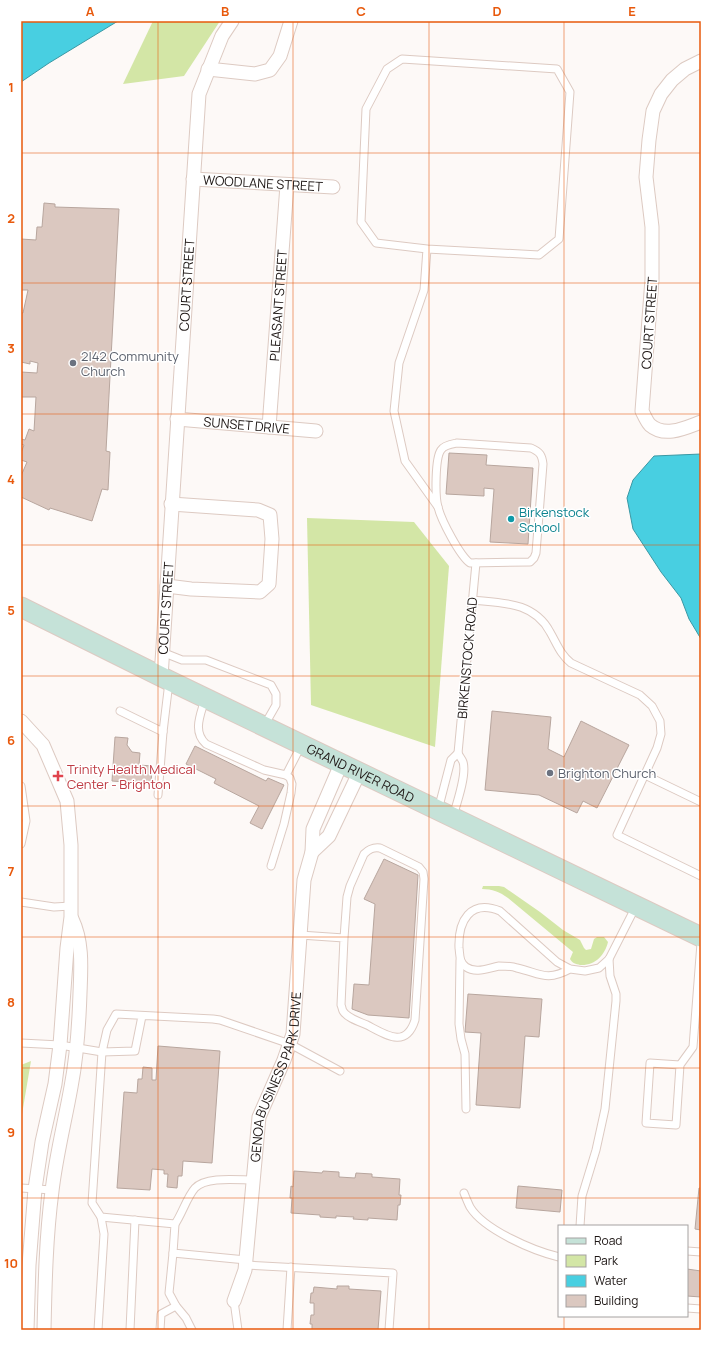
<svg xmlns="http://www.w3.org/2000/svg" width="722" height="1351" font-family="Manrope,sans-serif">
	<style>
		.green { fill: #d3e6a6 }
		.water { fill: #48cfe1; stroke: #3b98a4 }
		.building { fill: #dbc8c0; stroke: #b8a69e }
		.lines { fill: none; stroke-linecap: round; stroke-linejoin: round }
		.service-casing { stroke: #ddcac2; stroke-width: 9 }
		.minor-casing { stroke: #ddcac2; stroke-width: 15 }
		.secondary-casing { stroke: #ddcac2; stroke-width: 21 }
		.service { stroke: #fff; stroke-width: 7 }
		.minor { stroke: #fff; stroke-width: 13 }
		.secondary { stroke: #c5e2d8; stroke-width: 19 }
		.grid { fill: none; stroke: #e8590c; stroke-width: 1; stroke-opacity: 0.55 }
		.worship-dot { fill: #6b7280; stroke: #fff; stroke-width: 1.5 }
		.culture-dot { fill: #0f9aa8; stroke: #fff; stroke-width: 1.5 }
		.health-dot { fill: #e0444e; stroke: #fff; stroke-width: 1.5 }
		.labels { text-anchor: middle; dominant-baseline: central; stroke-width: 3; stroke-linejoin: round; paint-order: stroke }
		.street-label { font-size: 13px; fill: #1d1614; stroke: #fff }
		.worship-label { font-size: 13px; fill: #5b616d; stroke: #fff; text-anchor: start }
		.culture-label { font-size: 13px; fill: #0d838f; stroke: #fff; text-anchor: start }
		.health-label { font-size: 13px; fill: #be3a42; stroke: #fff; text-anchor: start }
		.neatline { fill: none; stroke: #e8590c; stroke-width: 1.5 }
		.grid-label { font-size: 13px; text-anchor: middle; font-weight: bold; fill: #e8590c }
	</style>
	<rect width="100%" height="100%" fill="#fdf9f7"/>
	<g class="green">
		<polygon points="153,21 220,21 184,76 123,84"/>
		<polygon points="307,518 414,522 449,566 435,747 311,705"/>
		<path d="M483,886H499L504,887L540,912L563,930L580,940L584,948L586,950L591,949L594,939L597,937H604L608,942C605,955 595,966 580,965C576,964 572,963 570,959L573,952L508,898C500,892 492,889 482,889Z"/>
		<polygon points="31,1061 21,1120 21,1065"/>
	</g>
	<g class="water">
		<polygon points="21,21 118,21 49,63 21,82"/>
		<polygon points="701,454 701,639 689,619 681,598 661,572 633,529 627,498 633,480 654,456"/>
	</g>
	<g class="building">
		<polygon points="44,203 55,204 55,207 119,209 106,451 110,452 108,490 102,489 92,521 50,508 49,510 21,497 21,476 27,462 21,460 21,453 24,445 21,444 21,439 25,440 29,429 34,431 36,397 21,397 21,372 37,373 38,363 30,361 30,364 21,362 21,313 23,313 28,290 21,290 21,239 36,240 37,227 42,227"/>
		<polygon points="449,453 487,455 486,465 533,468 528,544 490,542 494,489 484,488 484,496 446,494"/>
		<polygon points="492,711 551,717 548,749 564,757 581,721 629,745 597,808 583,801 577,813 539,795 485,790"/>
		<polygon points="115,737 128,738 127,745 132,752 140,753 139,765 152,766 151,784 112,781"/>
		<polygon points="195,746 266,781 268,778 284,785 262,829 250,823 259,806 214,783 216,779 186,764"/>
		<polygon points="384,859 418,875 409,1018 368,1015 352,1009 354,984 369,985 375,904 364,899"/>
		<polygon points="468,994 542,999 539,1037 525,1036 520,1108 476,1105 481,1033 465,1032"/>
		<polygon points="158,1046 220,1051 212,1163 183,1161 182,1176 178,1176 177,1188 167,1187 168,1174 164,1174 164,1170 152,1169 150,1190 117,1188 124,1092 137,1093 138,1079 142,1079 143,1067 152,1068 152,1080 156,1080"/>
		<polygon points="294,1171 322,1173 323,1171 339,1172 339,1177 355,1178 356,1173 372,1174 372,1177 400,1179 399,1195 401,1195 400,1205 398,1205 397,1220 368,1218 368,1220 353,1219 354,1217 336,1216 336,1218 320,1217 320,1215 291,1213 292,1198 290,1198 291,1186 293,1187"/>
		<polygon points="518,1186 562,1190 560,1212 516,1208"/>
		<polygon points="699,1188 701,1188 701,1230 695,1229"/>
		<polygon points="687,1269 701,1271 701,1297 687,1296"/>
		<polygon points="337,1286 349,1286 349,1289 381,1291 378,1330 312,1330 312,1324 310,1324 311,1315 314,1315 314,1303 310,1303 311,1293 313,1293 314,1287 337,1289"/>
	</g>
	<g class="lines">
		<defs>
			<g id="service">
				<polyline points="427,249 376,243 361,222 366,109 387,69 402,59 557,69 570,92 559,239 539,255 427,249 424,290 399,363 394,411 405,461 438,507"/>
				<path d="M457,443L531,448C540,452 542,455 543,464L536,553L534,558L530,562L470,563C460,556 441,520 438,507C435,497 435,458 441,450C444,445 452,444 457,443Z"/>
				<path d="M473,600C503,603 534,602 550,632C557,644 560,654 571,663L640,695L652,706L660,721L661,734L657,748L617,835L701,876"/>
				<polyline points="162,652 182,660 206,660 271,685 276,694 276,705 264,726"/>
				<path d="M205,699C201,714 192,731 206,744L264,770L286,775L301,746"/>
				<polyline points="120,711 163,732"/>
				<polyline points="645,775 701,802"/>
				<polyline points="21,786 26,821 21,844"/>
				<polyline points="158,795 163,732 169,682"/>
				<polyline points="438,810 451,760 458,753"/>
				<path d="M453,816C457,803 467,774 463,762C462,759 459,756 458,753L476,563"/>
				<polyline points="271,866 284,824 291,793 292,784 290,778 286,775"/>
				<polyline points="21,902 54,907 71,906"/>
				<path d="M300,935L344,938L341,1005C342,1007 342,1009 343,1011C347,1018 360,1022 367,1025C386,1035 406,1049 415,1020L424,879L423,872L419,867L380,848C373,847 369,849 364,854L350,886L347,897L344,938"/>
				<polyline points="460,960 459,1024 461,1039 465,1054 466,1109"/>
				<path d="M570,969C546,982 540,973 517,968C512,966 504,966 499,966C488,968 476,974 466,967C459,962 460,955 459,948C458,921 470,899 500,911L557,962L570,969L585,971L599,968L609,959L636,906"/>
				<polyline points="142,1016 135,1051 102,1052 107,1030 116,1014 213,1019 220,1020 290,1044 340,1071"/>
				<polyline points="21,1043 60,1045 102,1052 92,1203 101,1217 175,1224 173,1253 246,1260"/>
				<polyline points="680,1065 650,1063 646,1123 676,1125 680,1065 693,1047 701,943"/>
				<polyline points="21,1188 52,1190"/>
				<path d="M464,1193C466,1198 468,1203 470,1207C484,1230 534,1251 559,1257"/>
				<path d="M175,1224C182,1214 187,1197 195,1188C206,1176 238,1180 253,1180"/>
				<polyline points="580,1226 582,1196 596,1150 605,1109 616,1001 616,994 610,976 609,959"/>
				<polyline points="687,1251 701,1252"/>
				<polyline points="173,1253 169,1293 176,1306 186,1318 192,1330"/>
				<polyline points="246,1265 393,1273 389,1330"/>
				<polyline points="234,1301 238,1330"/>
				<polyline points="687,1308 701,1309"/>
				<polyline points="98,1330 104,1234 101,1217"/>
				<polyline points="130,1330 135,1220"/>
				<polyline points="160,1330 161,1314 176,1306"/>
				<polyline points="287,1330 291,1267"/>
			</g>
			<g id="minor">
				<path d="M701,61L685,69L672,80L661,94L653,111L649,140L646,177L652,227V279L642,411C644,415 647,422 650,425C665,438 685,428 701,422"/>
				<polyline points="208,69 255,74 270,70 280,56 291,21"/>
				<path id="s1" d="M193,179L333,187"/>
				<path id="s2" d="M177,419L316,431"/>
				<path id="s3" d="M269,427L287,185"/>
				<polyline points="167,586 191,589 260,592 269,584 272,539 270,515 258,510 171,504"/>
				<path id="s4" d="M161,677L199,94L222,36L232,21"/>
				<polyline points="21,721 43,745 67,801 71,845 71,917 67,948 60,1045 55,1084 42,1142 35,1189 29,1265 27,1330"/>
				<polyline points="312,852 329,836 359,773"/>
				<path id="s5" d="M234,1301L245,1270L259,1117L284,1060L293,1034L304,880L312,852L313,829L341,764"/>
				<path d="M44,1330C45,1283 46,1237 52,1191C56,1156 65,1121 71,1087C77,1056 79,1024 80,993C81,968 83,942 72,919"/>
			</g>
			<g id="secondary">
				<path id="s6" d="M21,607L170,681L701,937"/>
			</g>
		</defs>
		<use href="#service" class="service-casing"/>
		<use href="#minor" class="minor-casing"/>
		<use href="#secondary" class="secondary-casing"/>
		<use href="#service" class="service"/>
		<use href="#minor" class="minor"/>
		<use href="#secondary" class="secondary"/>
	</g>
	<path class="grid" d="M158,21V1330M293,21V1330M429,21V1330M564,21V1226M21,153H701M21,283H701M21,414H701M21,545H701M21,676H701M21,806H701M21,937H701M21,1068H701M21,1198H701M564,1316V1330"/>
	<g class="worship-dot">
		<circle cx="73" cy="363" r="4"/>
		<circle cx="550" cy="773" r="4"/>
	</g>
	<circle class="culture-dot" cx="511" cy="519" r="4"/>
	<path class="health-dot" d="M56 770h4v4h4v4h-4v4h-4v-4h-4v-4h4z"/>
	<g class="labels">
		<g class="street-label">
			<text stroke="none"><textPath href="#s1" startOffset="70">WOODLANE STREET</textPath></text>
			<text stroke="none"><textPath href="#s4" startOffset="393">COURT STREET</textPath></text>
			<text stroke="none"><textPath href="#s3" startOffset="122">PLEASANT STREET</textPath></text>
			<text transform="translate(649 323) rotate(-86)">COURT STREET</text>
			<text stroke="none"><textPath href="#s2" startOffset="70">SUNSET DRIVE</textPath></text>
			<text stroke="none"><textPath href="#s4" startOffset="69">COURT STREET</textPath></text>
			<text transform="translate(467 658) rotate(-85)">BIRKENSTOCK ROAD</text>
			<text stroke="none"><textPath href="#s6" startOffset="378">GRAND RIVER ROAD</textPath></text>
			<text stroke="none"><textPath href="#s5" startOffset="230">GENOA BUSINESS PARK DRIVE</textPath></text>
		</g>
		<g class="worship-label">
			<text x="81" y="356">2|42 Community<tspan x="81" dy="15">Church</tspan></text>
			<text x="558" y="773">Brighton Church</text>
		</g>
		<g class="culture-label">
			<text x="519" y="512">Birkenstock<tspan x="519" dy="15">School</tspan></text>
		</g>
		<g class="health-label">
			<text x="67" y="769">Trinity Health Medical<tspan x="67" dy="15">Center - Brighton</tspan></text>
		</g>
	</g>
	<rect width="722" height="1351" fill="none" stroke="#ffffff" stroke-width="44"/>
	<rect x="558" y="1225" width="130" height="92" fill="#ffffff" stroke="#a5a2a1"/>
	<rect x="566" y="1238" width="20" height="6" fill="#c5e2d8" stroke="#a5a2a1"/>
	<text x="594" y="1245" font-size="12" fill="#1d1614">Road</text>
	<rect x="566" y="1255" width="20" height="12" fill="#d3e6a6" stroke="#a5a2a1"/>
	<text x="594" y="1265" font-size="12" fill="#1d1614">Park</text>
	<rect x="566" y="1275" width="20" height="12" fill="#48cfe1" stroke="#a5a2a1"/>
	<text x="594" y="1285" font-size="12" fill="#1d1614">Water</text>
	<rect x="566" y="1295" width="20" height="12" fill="#dbc8c0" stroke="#a5a2a1"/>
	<text x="594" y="1305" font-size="12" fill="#1d1614">Building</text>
	<rect x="22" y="22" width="678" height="1307" class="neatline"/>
	<g class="grid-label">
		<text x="90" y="16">A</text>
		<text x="225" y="16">B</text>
		<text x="361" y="16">C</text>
		<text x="497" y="16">D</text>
		<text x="632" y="16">E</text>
		<text x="11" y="92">1</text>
		<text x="11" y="223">2</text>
		<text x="11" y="353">3</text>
		<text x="11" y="484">4</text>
		<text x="11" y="615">5</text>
		<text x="11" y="745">6</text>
		<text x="11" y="876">7</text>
		<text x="11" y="1007">8</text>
		<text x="11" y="1137">9</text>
		<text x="11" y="1268">10</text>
	</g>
</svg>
